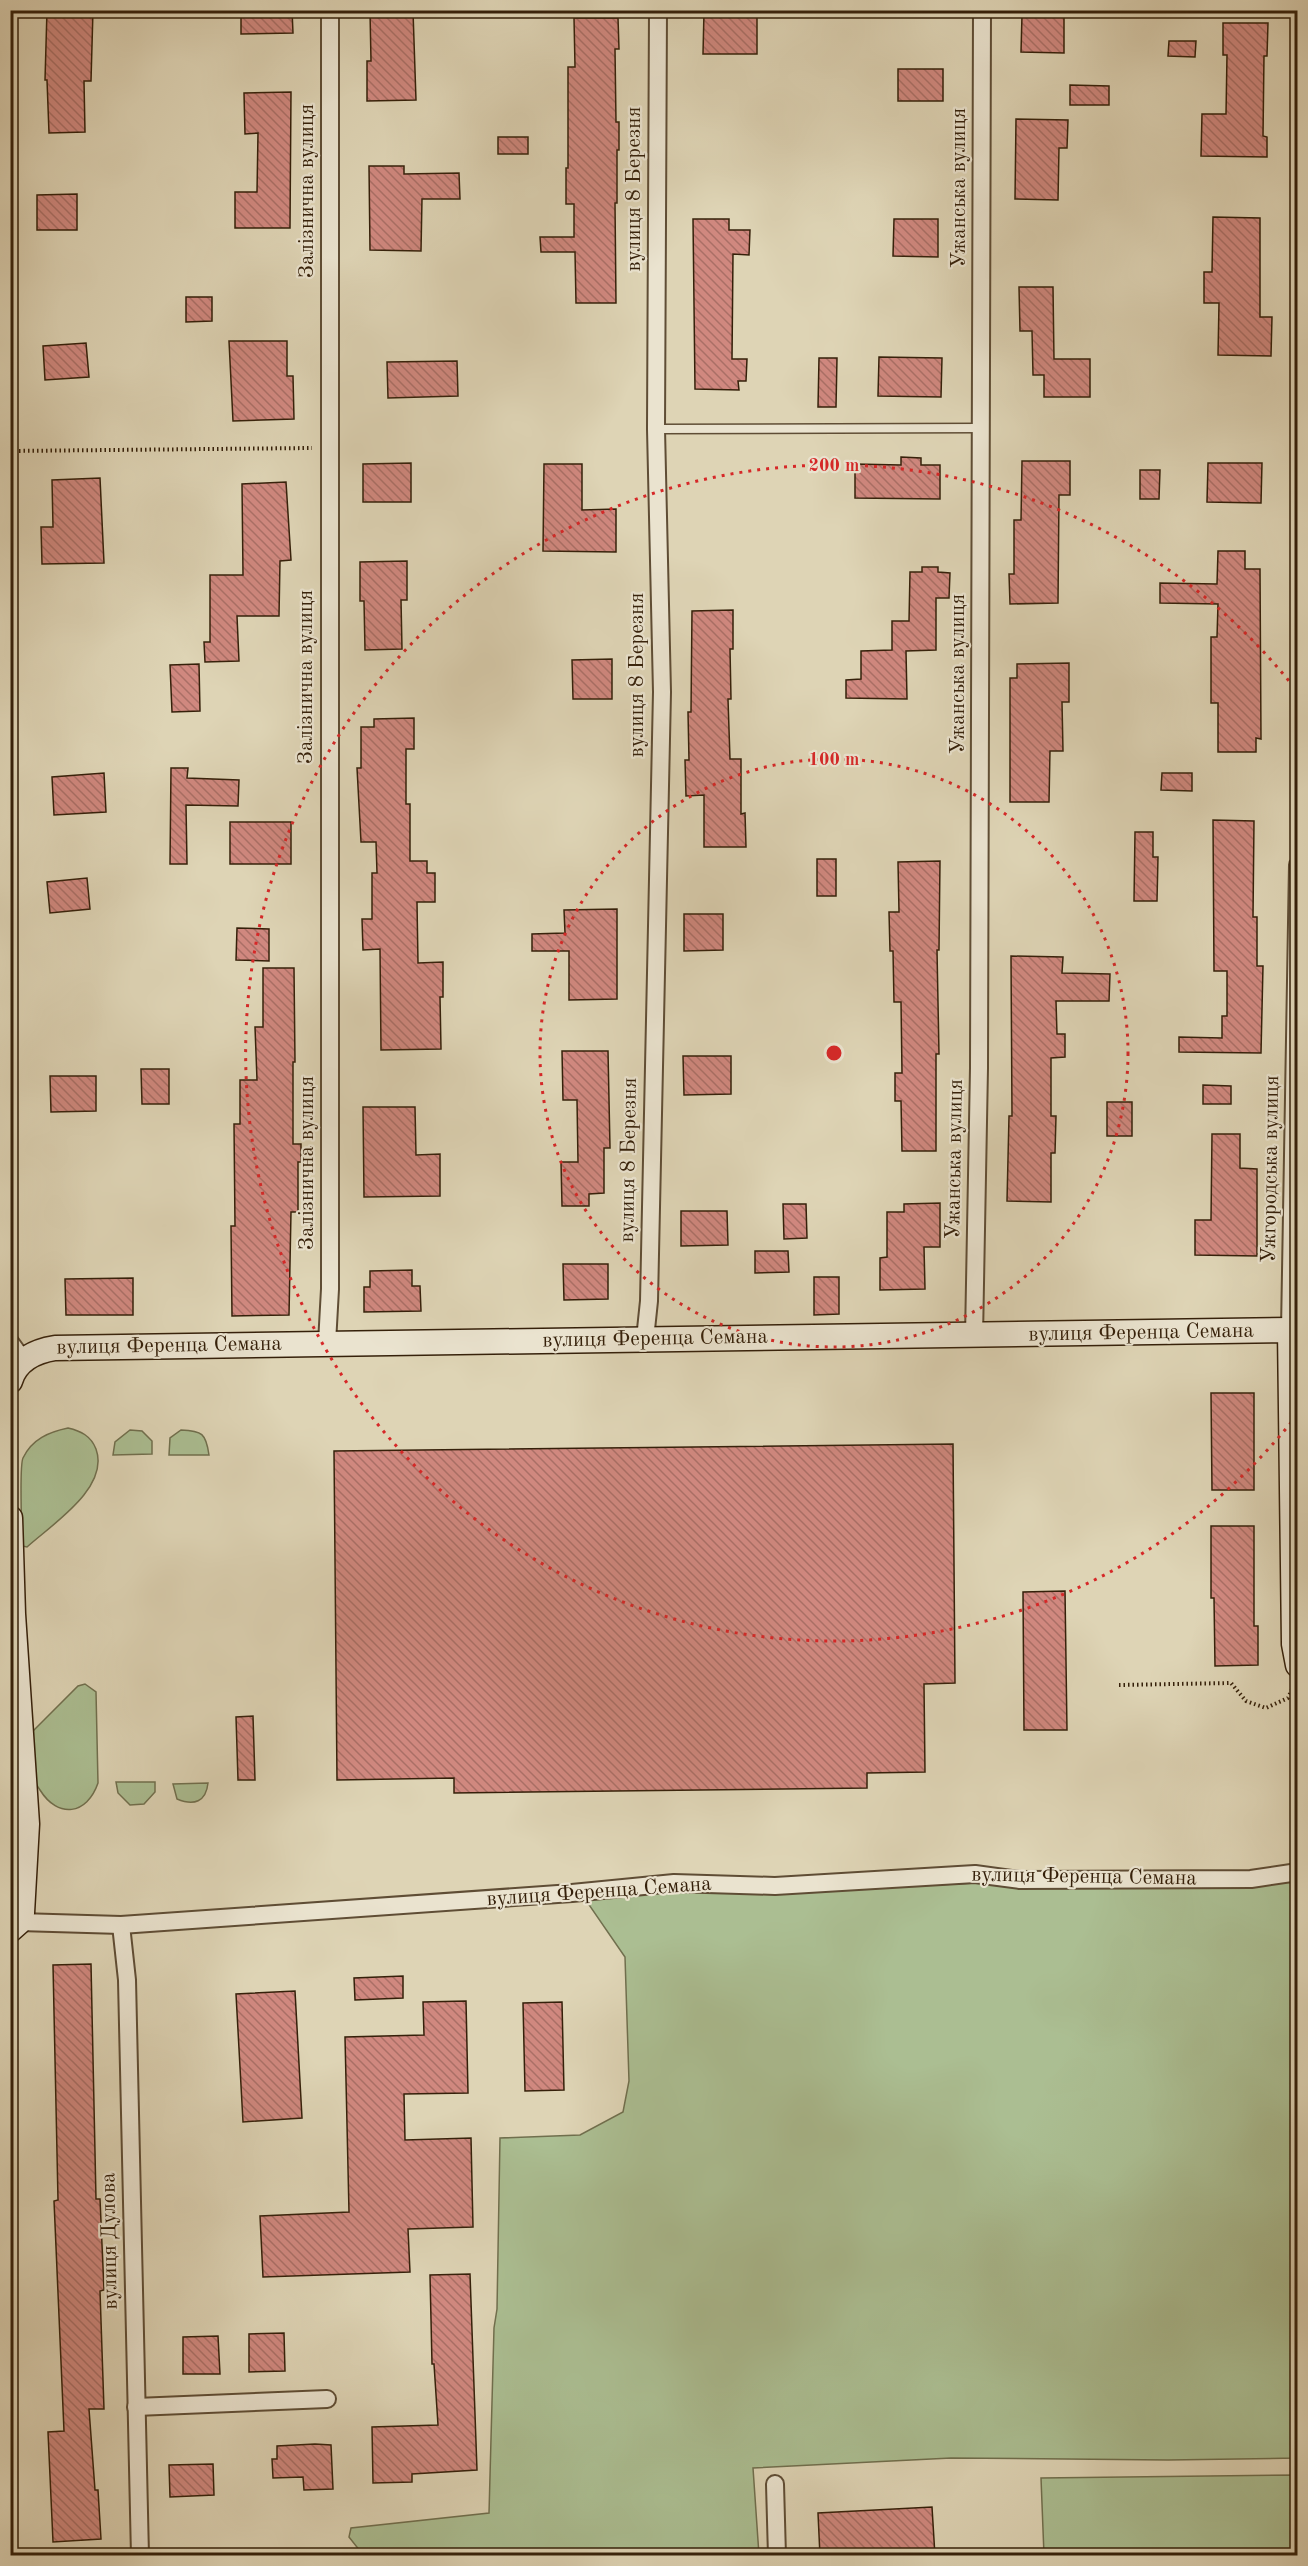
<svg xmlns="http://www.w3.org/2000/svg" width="1308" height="2566" font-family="'Old Standard TT',serif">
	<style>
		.green { fill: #abbe92; stroke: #706f4e; stroke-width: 1.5 }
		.building { fill: url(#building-back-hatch); stroke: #35200a; stroke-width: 1.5 }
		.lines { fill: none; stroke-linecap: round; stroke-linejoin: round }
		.lane-casing { stroke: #5f4d35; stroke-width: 11 }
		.street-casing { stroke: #5f4d35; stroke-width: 20 }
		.secondary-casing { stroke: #35200a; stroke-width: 27 }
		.path { stroke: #35200a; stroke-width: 4; stroke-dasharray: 1.5 3; stroke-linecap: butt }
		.lane { stroke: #eae3cf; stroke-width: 8 }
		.street { stroke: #eae3cf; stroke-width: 16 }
		.secondary { stroke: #eae3cf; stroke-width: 24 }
		.ring { fill: none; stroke: #d62828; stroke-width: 3; stroke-dasharray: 3 6 }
		.labels { text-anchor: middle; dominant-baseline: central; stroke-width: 4.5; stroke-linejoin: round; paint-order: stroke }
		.street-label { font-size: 21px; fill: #35200a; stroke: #eae3cf }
		.centre { fill: #d62828; stroke: #eae3cf; stroke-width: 3 }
		.ring-label { font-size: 18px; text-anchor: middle; font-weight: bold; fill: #d62828; stroke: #eae3cf; stroke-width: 4.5; stroke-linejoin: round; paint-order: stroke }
	</style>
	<defs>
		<pattern id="building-back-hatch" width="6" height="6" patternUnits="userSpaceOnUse" patternTransform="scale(1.5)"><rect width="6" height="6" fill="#d0887f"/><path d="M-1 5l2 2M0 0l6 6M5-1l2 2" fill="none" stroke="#aa6f66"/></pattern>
	</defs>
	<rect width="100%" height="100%" fill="#ded4b5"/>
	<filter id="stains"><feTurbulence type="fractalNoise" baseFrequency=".00333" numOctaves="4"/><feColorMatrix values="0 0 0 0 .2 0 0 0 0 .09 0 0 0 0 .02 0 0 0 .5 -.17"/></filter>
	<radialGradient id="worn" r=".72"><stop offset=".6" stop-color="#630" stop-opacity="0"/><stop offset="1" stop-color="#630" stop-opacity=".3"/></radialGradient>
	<g class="green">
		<path d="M68,1428C81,1431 91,1436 96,1449C110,1488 51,1525 27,1547L22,1546C22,1532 19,1466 23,1458C32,1439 49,1432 68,1428Z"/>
		<polygon points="130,1430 142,1431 152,1441 152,1454 113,1455 115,1442"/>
		<path d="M181,1430C202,1431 206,1433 209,1455H169L170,1438Z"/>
		<path d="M85,1684L96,1692L98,1783C87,1815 58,1819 40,1790C37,1785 32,1779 31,1773C29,1760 32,1744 33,1731L78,1686Z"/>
		<polygon points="116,1782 155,1782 155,1792 144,1804 130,1805 118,1793"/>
		<path d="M208,1783C206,1802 194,1806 177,1799L173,1784Z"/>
		<polygon points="1297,1878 1297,2458 1168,2460 951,2458 753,2468 759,2555 364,2556 349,2537 351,2528 489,2513 494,2328 497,2309 500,2138 580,2135 623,2112 629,2081 625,1957 585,1899 676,1891 777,1893 975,1883 1251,1885"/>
		<polygon points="1297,2475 1297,2555 1044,2555 1041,2478"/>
	</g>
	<g class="building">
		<polygon points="47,10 93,10 91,81 84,81 85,132 49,133 47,80 45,80"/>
		<polygon points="241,10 292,10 293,33 241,34"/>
		<polygon points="413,11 416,100 367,101 367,61 371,61 370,12"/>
		<polygon points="704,12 757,13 757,54 703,54"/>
		<polygon points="1022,15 1064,16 1064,53 1021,52"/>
		<polygon points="574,18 618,18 619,49 615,49 616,122 619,122 619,150 617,150 617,203 615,203 616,303 576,303 575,252 541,252 540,237 574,237 574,204 566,204 566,168 568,168 568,67 575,67"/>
		<polygon points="1223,23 1268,23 1267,56 1264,56 1263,136 1267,137 1267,157 1201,156 1202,114 1226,114 1227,55 1223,55"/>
		<polygon points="1169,41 1196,41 1195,57 1168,56"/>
		<rect x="898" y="69" width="45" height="32"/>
		<polygon points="1070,85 1109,86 1109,105 1070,105"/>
		<polygon points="291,92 290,228 235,228 235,192 257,192 258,133 245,134 244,93"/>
		<polygon points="1016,119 1068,120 1067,148 1059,148 1058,200 1015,199"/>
		<rect x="498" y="137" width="30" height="17"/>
		<polygon points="369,166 404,166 404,174 459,173 460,199 422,199 421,251 370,250"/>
		<polygon points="77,194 77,230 37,230 37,195"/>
		<polygon points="1213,217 1260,218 1260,317 1272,317 1271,356 1218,355 1219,303 1204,303 1204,272 1212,272"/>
		<polygon points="693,219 729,219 729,230 750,230 749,255 733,254 732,359 747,359 746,381 738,381 739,390 695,389"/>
		<polygon points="894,219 938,219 938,257 893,256"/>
		<polygon points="1019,287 1053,287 1054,359 1090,359 1090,397 1044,397 1044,375 1033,375 1032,331 1020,331"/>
		<polygon points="186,297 212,297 212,321 186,322"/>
		<polygon points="229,341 287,341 287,376 293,376 294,419 233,421"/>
		<polygon points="86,343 89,377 45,380 43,346"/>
		<polygon points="879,357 942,358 941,397 878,396"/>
		<polygon points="819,358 837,358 836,407 818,407"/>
		<polygon points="457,361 458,396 388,398 387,362"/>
		<polygon points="901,457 921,458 921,465 940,465 940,499 855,498 855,464 901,465"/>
		<polygon points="1022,461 1070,461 1070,495 1059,495 1058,603 1010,604 1009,574 1014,574 1014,520 1021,520"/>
		<polygon points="411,463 411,502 363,502 363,464"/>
		<polygon points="1208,463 1262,463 1261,503 1207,502"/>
		<polygon points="544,464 582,464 582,510 616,509 616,552 543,551"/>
		<polygon points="1140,470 1160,470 1159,499 1140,499"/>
		<polygon points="100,478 104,563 42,564 41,527 53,527 52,480"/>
		<polygon points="286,482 291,560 280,561 279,616 237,616 239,661 205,662 204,642 210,642 210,575 243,575 242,484"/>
		<polygon points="1218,551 1245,551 1245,569 1260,569 1261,739 1256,738 1256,752 1218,752 1218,703 1211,703 1211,637 1217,637 1218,604 1160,603 1160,583 1217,584"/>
		<polygon points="407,561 407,600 401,600 402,649 365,650 364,601 360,601 360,562"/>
		<polygon points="922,567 938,567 938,572 950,573 949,598 936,598 936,650 906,651 907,699 846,698 846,680 861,679 861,651 892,650 892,621 909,621 910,572 922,572"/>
		<polygon points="733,610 733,649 730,649 731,699 728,699 730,759 741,759 741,814 745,813 746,847 704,847 704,795 686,796 685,760 689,760 688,712 691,712 692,611"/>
		<polygon points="612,659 612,699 573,699 572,660"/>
		<polygon points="1069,663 1069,702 1062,702 1063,751 1050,751 1049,802 1010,802 1010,678 1017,678 1017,664"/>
		<polygon points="199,664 200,711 172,712 170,665"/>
		<polygon points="414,718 414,749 406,749 406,804 410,804 410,861 427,861 427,873 435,873 435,902 417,902 418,963 443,962 443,997 440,997 441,1049 381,1050 380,949 363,950 362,919 372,919 372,873 377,873 376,842 361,842 357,768 361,768 361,727 374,727 374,719"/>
		<polygon points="171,768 188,768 187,778 239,780 238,806 186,805 187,864 170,864"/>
		<polygon points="104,773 106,812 54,815 52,777"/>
		<polygon points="1162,773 1192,773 1192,791 1161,790"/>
		<polygon points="1213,820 1254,821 1253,917 1257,917 1257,966 1263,966 1261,1053 1179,1052 1179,1037 1222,1038 1222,1016 1227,1016 1227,971 1214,971"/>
		<rect x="230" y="822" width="61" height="42"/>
		<polygon points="1135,832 1153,832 1153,857 1158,857 1157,901 1134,901"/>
		<rect x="817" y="859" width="19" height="37"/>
		<polygon points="940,861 939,950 937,950 939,1054 936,1054 936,1151 902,1151 901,1101 895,1101 895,1073 902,1073 901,1002 894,1002 893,951 890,951 889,912 899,912 898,862"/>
		<polygon points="87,878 90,909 50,913 47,882"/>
		<polygon points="617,909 617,999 569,1000 569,951 532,951 532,934 565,933 564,910"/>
		<polygon points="684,914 723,914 723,950 684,951"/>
		<polygon points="237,928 269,929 269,961 236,960"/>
		<polygon points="1011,956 1063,957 1062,973 1110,974 1109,1001 1056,1001 1057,1034 1065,1034 1065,1057 1051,1058 1051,1116 1056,1116 1055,1153 1051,1153 1051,1202 1007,1201 1009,1116 1012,1116"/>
		<polygon points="263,968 294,968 295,1062 293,1062 293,1144 301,1144 301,1162 298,1162 298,1212 291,1212 289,1315 232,1316 231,1226 235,1226 234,1124 240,1124 240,1080 257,1080 255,1027 263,1027"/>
		<polygon points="562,1051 608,1051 610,1148 604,1148 604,1193 589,1194 589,1206 562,1206 561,1162 578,1162 577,1100 563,1100"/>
		<polygon points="683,1056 731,1056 731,1094 684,1095"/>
		<polygon points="141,1069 169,1069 169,1104 142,1104"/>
		<polygon points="50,1076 96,1076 96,1111 51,1112"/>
		<polygon points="1203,1085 1231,1086 1231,1104 1203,1104"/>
		<rect x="1107" y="1102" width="25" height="34"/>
		<polygon points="363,1107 415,1107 416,1155 440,1154 440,1196 364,1197"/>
		<polygon points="1212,1134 1240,1134 1240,1168 1257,1169 1257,1256 1195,1255 1195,1220 1211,1220"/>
		<polygon points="940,1203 940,1247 924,1247 925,1289 880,1290 880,1258 887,1257 887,1212 904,1212 904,1204"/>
		<polygon points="783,1204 806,1204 807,1238 784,1239"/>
		<polygon points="681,1211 727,1211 728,1245 681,1246"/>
		<polygon points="755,1251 788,1251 789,1272 755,1273"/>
		<polygon points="563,1264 608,1264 608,1299 564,1300"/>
		<polygon points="412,1270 412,1286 420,1286 421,1311 364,1312 364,1287 370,1287 370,1271"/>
		<polygon points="814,1277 839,1277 839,1314 814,1315"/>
		<polygon points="133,1278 133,1315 66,1315 65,1279"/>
		<polygon points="1211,1393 1254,1393 1254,1490 1212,1490"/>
		<polygon points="953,1444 955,1683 924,1684 925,1772 867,1773 867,1788 454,1793 454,1778 337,1780 334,1451"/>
		<polygon points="1211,1526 1254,1526 1254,1626 1258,1626 1258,1665 1215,1666 1214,1598 1211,1598"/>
		<polygon points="1065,1591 1067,1730 1024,1730 1023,1592"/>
		<polygon points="253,1716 255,1780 238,1780 236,1717"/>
		<polygon points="91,1964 96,2199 100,2199 104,2290 100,2291 104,2409 89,2409 95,2490 98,2490 101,2539 53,2542 48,2432 64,2431 54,2201 58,2200 53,1965"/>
		<polygon points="403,1976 403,1998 355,2000 354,1978"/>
		<polygon points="295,1991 302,2118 243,2122 236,1994"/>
		<polygon points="466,2001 468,2093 404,2094 405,2140 471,2138 473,2227 408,2229 410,2272 263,2277 260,2216 349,2212 345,2037 424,2035 423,2002"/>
		<polygon points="562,2002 564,2090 525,2091 523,2003"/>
		<polygon points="470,2274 477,2470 412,2474 412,2482 373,2483 372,2427 438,2425 434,2364 432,2364 430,2275"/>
		<polygon points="284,2333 285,2371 249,2372 249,2334"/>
		<polygon points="218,2336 220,2374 183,2374 183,2337"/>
		<polygon points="315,2444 331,2445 333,2489 304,2490 303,2477 273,2478 272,2459 277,2459 277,2446"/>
		<polygon points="213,2464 214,2495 170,2497 169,2465"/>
		<polygon points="932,2507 935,2556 820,2556 818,2513"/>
	</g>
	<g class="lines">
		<defs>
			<polyline id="lane" points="656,429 981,428"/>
			<g id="street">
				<polyline points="1290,1330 1298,865"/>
				<polyline points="974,1337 979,1068 982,10"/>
				<polyline points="645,1339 649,1301 662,692 656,429 658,10"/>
				<polyline points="10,1342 23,1360"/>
				<polyline points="327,1343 330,1289 330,10"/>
				<polyline points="19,1922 121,1925 572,1893 674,1883 775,1886 975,1874 1020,1880 1251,1879 1298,1872"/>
				<polyline points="121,1925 127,1980 140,2556"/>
				<polyline points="136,2407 327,2399"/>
				<polyline points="775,2484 777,2556"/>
			</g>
			<g id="secondary">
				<path d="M10,1381C16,1360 36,1351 55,1348C467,1340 879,1339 1290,1330L1294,1644L1298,1665"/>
				<polyline points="10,1518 13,1614 27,1824 22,1913 19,1922 10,1930"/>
			</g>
		</defs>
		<use href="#lane" class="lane-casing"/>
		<use href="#street" class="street-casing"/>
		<use href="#secondary" class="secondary-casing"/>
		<g class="path">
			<polyline points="10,451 312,448"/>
			<polyline points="1119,1685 1231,1683 1246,1701 1266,1708 1288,1698 1294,1685"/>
		</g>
		<use href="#lane" class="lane"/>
		<use href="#street" class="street"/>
		<use href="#secondary" class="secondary"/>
	</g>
	<g class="ring">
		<circle cx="834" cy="1053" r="294"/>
		<path d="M1297 1415A588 588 0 1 1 1297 691"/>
	</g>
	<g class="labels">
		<g class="street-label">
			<text transform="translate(959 188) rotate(-90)">Ужанська вулиця</text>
			<text transform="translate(634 189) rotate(-90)">вулиця 8 Березня</text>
			<text transform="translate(307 191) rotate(-90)">Залізнична вулиця</text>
			<text transform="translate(958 674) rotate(-90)">Ужанська вулиця</text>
			<text transform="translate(637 675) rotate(-90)">вулиця 8 Березня</text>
			<text transform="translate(306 677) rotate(-90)">Залізнична вулиця</text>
			<text transform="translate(955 1159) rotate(-89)">Ужанська вулиця</text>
			<text transform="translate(629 1160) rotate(-89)">вулиця 8 Березня</text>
			<text transform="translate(307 1163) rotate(-90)">Залізнична вулиця</text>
			<text transform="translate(1271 1169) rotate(-89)">Ужгородська вулиця</text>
			<text transform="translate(1141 1333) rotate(-1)">вулиця Ференца Семана</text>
			<text transform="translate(655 1339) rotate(-1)">вулиця Ференца Семана</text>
			<text transform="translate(169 1346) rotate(-1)">вулиця Ференца Семана</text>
			<text transform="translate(1084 1877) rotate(1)">вулиця Ференца Семана</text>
			<text transform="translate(599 1892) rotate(-4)">вулиця Ференца Семана</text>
			<text transform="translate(110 2241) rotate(-91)">вулиця Дулова</text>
		</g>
	</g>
	<circle cx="834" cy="1053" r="9" class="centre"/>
	<g class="ring-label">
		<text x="834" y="471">200 m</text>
		<text x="834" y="765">100 m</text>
	</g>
	<rect width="1308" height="2566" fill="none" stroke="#ded4b5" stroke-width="36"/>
	<rect x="12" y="12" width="1284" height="2542" fill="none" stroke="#35200a" stroke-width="3"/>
	<rect x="18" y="18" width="1272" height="2530" fill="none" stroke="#35200a" stroke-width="1.5"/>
	<rect width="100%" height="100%" filter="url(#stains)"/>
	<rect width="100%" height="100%" fill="url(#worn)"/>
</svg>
